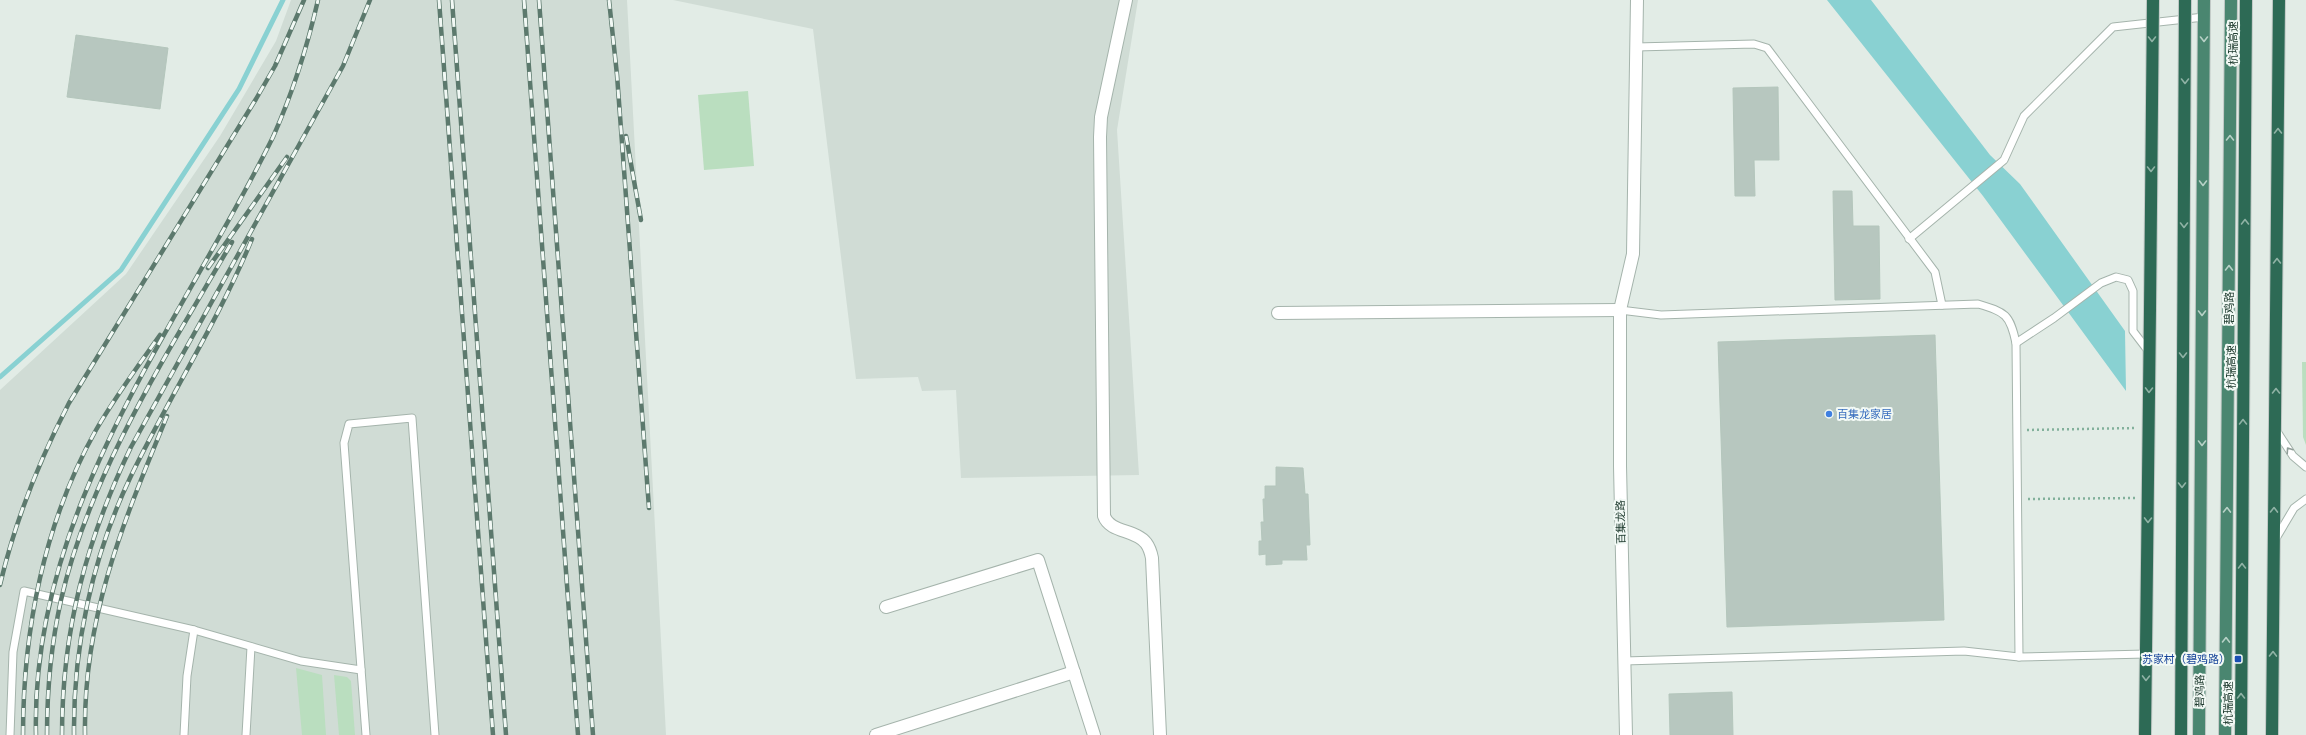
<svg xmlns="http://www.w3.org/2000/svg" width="2306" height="735" font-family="'Roboto Condensed','Noto Sans SC',sans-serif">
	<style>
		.built { fill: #d0dcd5 }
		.green { fill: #badebf }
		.water { fill: #89d1d2 }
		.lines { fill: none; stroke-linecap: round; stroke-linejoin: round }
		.stream { stroke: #89d1d2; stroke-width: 5 }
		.building { fill: #b7c7bf; stroke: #b4c6bc }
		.service-casing { stroke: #a5b4ac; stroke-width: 9 }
		.minor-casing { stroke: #a5b4ac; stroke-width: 14 }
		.tertiary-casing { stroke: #a5b4ac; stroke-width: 14 }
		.trunk-casing { stroke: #c1c9c6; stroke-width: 14 }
		.motorway-casing { stroke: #c1c9c6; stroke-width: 14 }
		.path { stroke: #82b09b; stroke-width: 2.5; stroke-dasharray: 2 3; stroke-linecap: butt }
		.service { stroke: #fff; stroke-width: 7 }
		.minor { stroke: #fff; stroke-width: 12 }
		.tertiary { stroke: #fff; stroke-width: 12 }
		.trunk { stroke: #4a8670; stroke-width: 12 }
		.motorway { stroke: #2d6a55; stroke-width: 12 }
		.rail-casing { stroke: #5c796d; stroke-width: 4.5 }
		.rail { stroke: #f2f9f5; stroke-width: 3; stroke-dasharray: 9; stroke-linecap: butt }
		.motorway-bridge-casing { stroke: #c1c9c6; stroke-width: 14; stroke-linecap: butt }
		.motorway-bridge { stroke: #2d6a55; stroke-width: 12 }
		.oneway { stroke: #90b2a5 }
		.oneway2 { stroke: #b7d1c6 }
		.oneway3 { stroke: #909e98 }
		.shop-dot { fill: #3f7fe0; stroke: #f2f9f5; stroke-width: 1.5 }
		.transit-dot { fill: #1a4fb4; stroke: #f2f9f5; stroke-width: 1.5 }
		.labels { text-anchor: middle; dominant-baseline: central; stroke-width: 4; stroke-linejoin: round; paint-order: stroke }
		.street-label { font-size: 11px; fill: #223e32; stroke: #f2f9f5 }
		.shop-label { font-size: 11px; fill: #366cbe; stroke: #f2f9f5; text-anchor: start }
		.transit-label { font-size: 11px; fill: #164399; stroke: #f2f9f5; text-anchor: end }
	</style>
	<rect width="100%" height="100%" fill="#e2ece6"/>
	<g class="built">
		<polygon points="291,0 627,0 666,735 0,735 0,390 126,274 220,136 276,41"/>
		<polygon points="673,0 1138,0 1117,130 1139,475 961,478 956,390 922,391 918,377 856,379 813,29"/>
	</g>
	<g class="green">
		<polygon points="748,91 754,166 704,170 698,95"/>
		<polygon points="2302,362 2306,362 2306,445 2303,437"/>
		<polygon points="296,668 322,675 326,735 302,735"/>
		<polygon points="334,675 347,677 351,681 355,735 339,735"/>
	</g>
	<polygon class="water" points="1827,0 1871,0 1990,155 2020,184 2125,331 2126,391 1983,196"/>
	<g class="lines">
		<polyline class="stream" points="0,377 121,270 239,89 283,0"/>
	</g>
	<g class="building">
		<polygon points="76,35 168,48 160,109 67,97"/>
		<polygon points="1778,87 1779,160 1754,160 1755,196 1735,196 1733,88"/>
		<polygon points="1833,191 1852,191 1853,226 1879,226 1880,299 1835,300"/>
		<polygon points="1935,335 1944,620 1727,627 1718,342"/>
		<polygon points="1276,467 1303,468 1305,494 1308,494 1310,545 1306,545 1307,560 1282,560 1282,564 1266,565 1266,554 1259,555 1259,541 1262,541 1261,522 1264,522 1263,499 1265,499 1265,486 1276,486"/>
		<polygon points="1732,692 1733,735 1670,735 1669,694"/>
	</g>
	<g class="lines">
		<defs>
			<g id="service">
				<polyline points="1636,47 1754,44 1767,48 1935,272 1942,305"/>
				<polyline points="1909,239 2004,160 2024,116 2113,27 2204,17"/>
				<path d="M1620,310L1661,315L1978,304C2005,312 2010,314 2016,343L2019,657"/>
				<polyline points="2016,343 2054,318 2101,283 2116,277 2128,280 2133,291 2133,331 2149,352"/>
				<polyline points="2276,430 2293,456 2306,467"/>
				<polyline points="2275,540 2294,508 2306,499"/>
				<polyline points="1624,661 1964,651 2019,657 2146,654"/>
				<polyline points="10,735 13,652 24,591 194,630 301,661 361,670"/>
				<polyline points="184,735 187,676 194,630"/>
				<polyline points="246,735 251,647"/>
				<polyline points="366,735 344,443 349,424 412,418 435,735"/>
			</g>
			<g id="minor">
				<path d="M1126,0L1101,117L1100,137L1104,516C1110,533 1135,529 1146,543C1149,547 1151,553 1152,558L1160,735"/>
				<polyline points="1278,313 1620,310"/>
				<polyline points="886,607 1038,560 1094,735"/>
				<polyline points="876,735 1074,672"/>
			</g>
			<polyline id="tertiary" points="1626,735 1620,466 1620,310 1633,254 1637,0"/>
			<g id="trunk">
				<polyline points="2199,735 2204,0"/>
				<polyline points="2225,735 2231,0"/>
			</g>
			<g id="motorway">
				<polyline points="2145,735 2150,309"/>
				<polyline points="2241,735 2246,0"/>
				<polyline points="2272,735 2279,0"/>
			</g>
		</defs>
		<use href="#service" class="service-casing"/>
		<use href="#minor" class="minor-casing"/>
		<use href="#tertiary" class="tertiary-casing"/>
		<use href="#trunk" class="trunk-casing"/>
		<use href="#motorway" class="motorway-casing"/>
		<g class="path">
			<polyline points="2027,430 2136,428"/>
			<polyline points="2028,499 2135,498"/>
		</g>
		<use href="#service" class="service"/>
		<use href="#minor" class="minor"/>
		<use href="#tertiary" class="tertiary"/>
		<use href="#trunk" class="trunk"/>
		<use href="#motorway" class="motorway"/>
		<defs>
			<g id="rail">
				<polyline points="439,0 493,735"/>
				<polyline points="452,0 506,735"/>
				<polyline points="524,0 578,735"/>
				<polyline points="539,0 593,735"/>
				<polyline points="609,0 617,75 649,508"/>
				<polyline points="626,136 641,220"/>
				<polyline points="208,268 287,157"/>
				<path d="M0,585C15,521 39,461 69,403L256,99L275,66L304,0"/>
				<path d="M23,735C23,630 44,523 96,430C115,397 138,366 160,335"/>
				<path d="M36,735C30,510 178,329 273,137C293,92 307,48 318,0"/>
				<path d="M47,735C47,690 51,645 61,600C90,473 167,354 232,242"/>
				<path d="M62,735C62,630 86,541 131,447L343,66L370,0"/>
				<path d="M74,735C73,647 92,558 130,478C169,397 218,322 252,239"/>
				<path d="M85,735C83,617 123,523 167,416"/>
			</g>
		</defs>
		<use href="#rail" class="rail-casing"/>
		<use href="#rail" class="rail"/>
		<defs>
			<g id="motorway-bridge">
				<polyline points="2150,309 2153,0"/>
				<polyline points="2181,735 2185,0"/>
			</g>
		</defs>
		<use href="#motorway-bridge" class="motorway-bridge-casing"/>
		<use href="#motorway-bridge" class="motorway-bridge"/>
	</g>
	<defs><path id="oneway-chevron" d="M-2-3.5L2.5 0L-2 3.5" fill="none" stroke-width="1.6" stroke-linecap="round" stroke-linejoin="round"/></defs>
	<g class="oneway">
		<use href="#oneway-chevron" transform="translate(2152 39) rotate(90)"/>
		<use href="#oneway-chevron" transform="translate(2185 81) rotate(90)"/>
		<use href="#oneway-chevron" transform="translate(2278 131) rotate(-90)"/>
		<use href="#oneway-chevron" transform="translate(2151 169) rotate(90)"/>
		<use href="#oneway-chevron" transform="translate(2245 222) rotate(-90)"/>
		<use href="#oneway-chevron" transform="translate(2184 225) rotate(90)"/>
		<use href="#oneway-chevron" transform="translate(2277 261) rotate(-90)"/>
		<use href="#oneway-chevron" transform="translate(2183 355) rotate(90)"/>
		<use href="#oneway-chevron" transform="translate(2149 390) rotate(91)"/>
		<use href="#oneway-chevron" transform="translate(2276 391) rotate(-90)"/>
		<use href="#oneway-chevron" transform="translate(2243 422) rotate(-90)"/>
		<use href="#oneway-chevron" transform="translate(2182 485) rotate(90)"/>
		<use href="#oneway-chevron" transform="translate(2274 510) rotate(-89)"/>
		<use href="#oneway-chevron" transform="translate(2148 520) rotate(91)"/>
		<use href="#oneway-chevron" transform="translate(2242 566) rotate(-90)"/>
		<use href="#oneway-chevron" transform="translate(2273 654) rotate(-89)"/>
		<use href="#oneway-chevron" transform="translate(2146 678) rotate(91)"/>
		<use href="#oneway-chevron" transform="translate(2241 696) rotate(-90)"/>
	</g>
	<g class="oneway2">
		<use href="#oneway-chevron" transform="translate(2204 39) rotate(90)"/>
		<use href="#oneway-chevron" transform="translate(2230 138) rotate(-90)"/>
		<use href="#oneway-chevron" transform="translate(2203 183) rotate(90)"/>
		<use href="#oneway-chevron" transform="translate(2229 268) rotate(-90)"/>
		<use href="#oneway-chevron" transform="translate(2202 313) rotate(90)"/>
		<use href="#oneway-chevron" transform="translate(2202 443) rotate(90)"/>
		<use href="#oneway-chevron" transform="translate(2227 510) rotate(-89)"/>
		<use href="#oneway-chevron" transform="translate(2226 640) rotate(-89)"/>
	</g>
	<use class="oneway3" href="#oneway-chevron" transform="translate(2289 450) rotate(-124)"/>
	<circle class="shop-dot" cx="1829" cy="414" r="4"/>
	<rect class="transit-dot" x="2234" y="655" width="8" height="8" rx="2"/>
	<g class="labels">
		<g class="street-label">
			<text transform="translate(2233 43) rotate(-90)">杭瑞高速</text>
			<text transform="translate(2229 308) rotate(-90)">碧鸡路</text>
			<text transform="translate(2231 367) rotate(-90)">杭瑞高速</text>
			<text transform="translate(1621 522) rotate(-91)">百集龙路</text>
			<text transform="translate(2200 691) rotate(-89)">碧鸡路</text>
			<text transform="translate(2228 703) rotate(-90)">杭瑞高速</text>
		</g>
		<g class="shop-label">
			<text x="1837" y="414">百集龙家居</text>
		</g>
		<g class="transit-label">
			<text x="2230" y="659">苏家村（碧鸡路）</text>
		</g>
	</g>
</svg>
